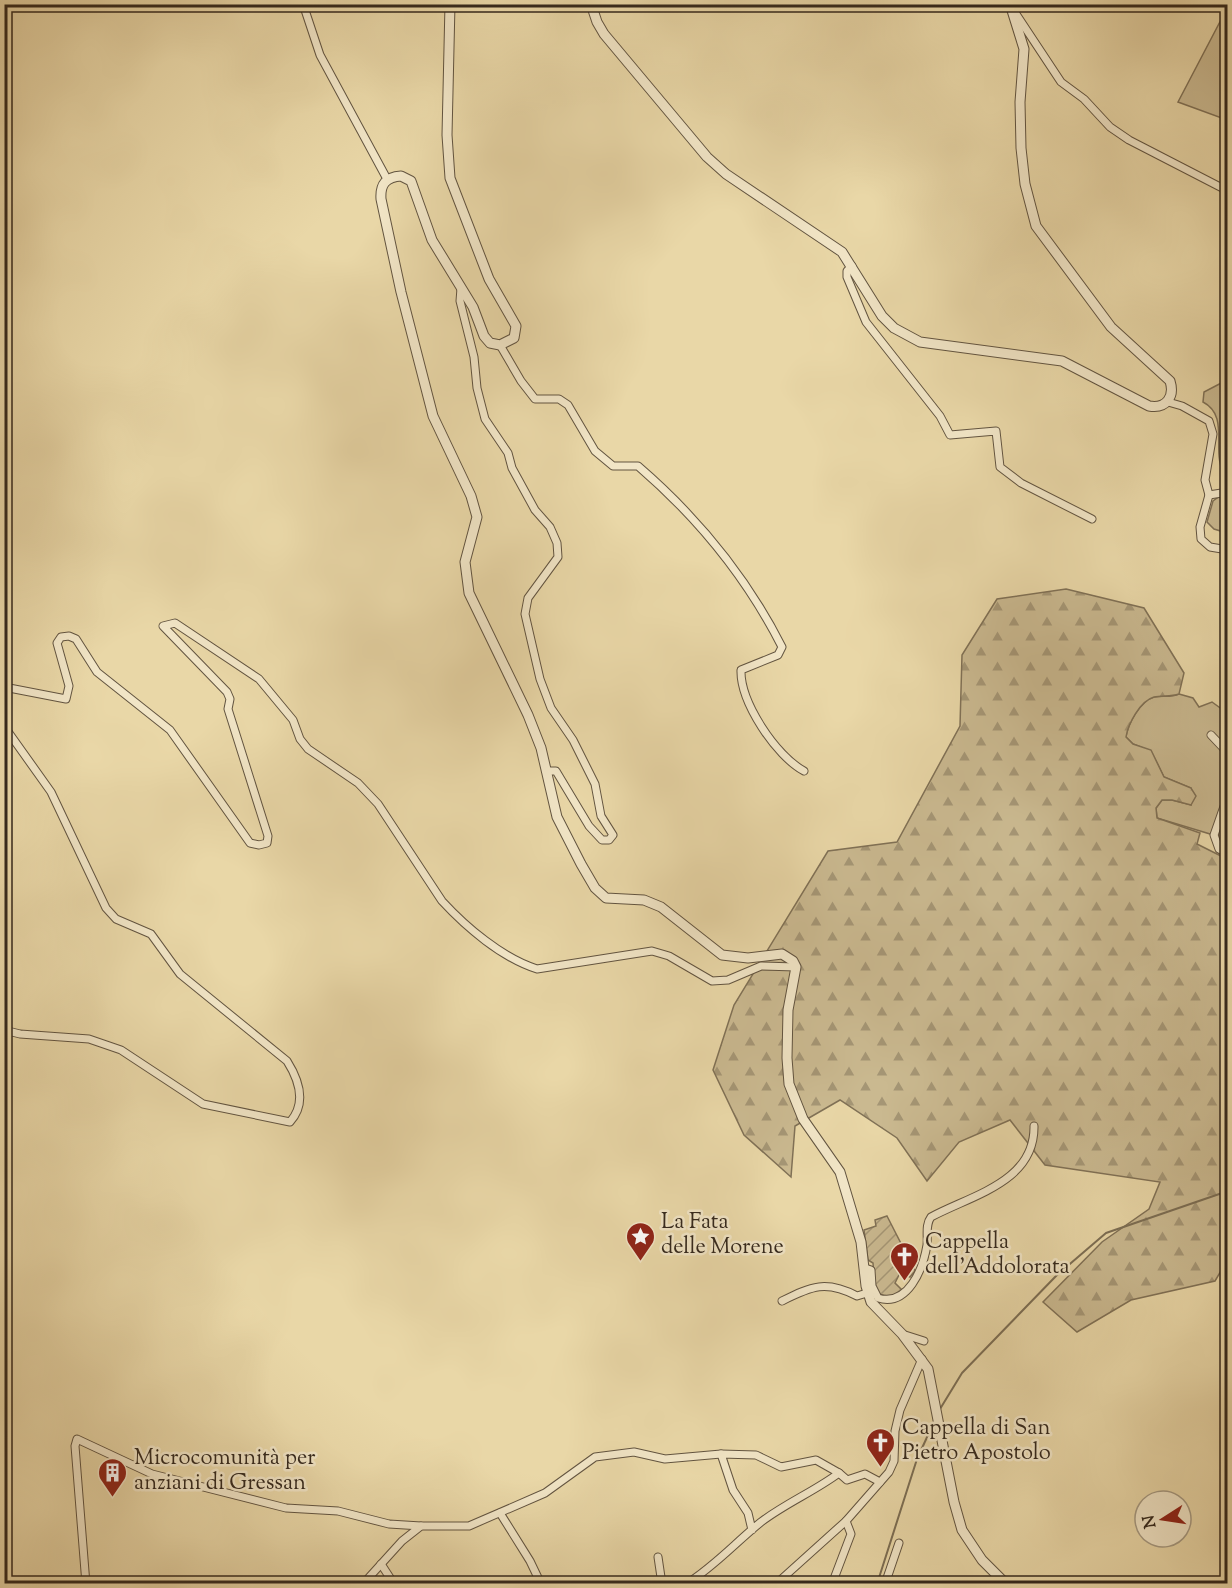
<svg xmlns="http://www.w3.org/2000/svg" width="1232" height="1588" font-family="'Sorts Mill Goudy',serif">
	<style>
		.grass { fill: #cab990; stroke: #807156; stroke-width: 1.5 }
		.forest { fill: url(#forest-firs); stroke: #807156; stroke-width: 1.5 }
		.garden { fill: url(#garden-furrows); stroke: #807156; stroke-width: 1.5 }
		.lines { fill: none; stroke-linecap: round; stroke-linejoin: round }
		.stream { stroke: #7c6e54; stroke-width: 2 }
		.minor-casing { stroke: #625440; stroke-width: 9 }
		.tertiary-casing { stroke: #625440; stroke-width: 11 }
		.minor { stroke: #f1e5c6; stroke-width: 7 }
		.tertiary { stroke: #f1e5c6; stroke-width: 9 }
		.labels { text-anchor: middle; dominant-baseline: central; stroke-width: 5; stroke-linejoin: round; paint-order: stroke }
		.poi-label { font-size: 22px; fill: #35291d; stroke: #f1e5c6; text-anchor: start }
	</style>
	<defs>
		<pattern id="forest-firs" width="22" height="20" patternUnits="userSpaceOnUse" patternTransform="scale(1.5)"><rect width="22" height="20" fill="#cab990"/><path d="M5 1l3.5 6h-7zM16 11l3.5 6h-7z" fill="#a59675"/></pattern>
		<pattern id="garden-furrows" width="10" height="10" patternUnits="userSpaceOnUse" patternTransform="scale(1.5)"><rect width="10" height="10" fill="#cab990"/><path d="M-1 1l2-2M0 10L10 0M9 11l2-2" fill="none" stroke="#a59675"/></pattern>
	</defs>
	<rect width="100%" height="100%" fill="#e9d7a7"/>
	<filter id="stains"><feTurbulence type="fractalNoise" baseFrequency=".00333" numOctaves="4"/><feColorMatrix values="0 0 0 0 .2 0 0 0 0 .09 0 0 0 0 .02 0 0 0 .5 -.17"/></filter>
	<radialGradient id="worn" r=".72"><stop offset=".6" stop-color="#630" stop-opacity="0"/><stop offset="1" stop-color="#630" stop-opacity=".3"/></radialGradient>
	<g class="grass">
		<polygon points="1223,16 1228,19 1227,120 1178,102"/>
		<path d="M1227,380L1228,381L1227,478C1208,455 1232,417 1203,402L1204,392Z"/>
		<polygon points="1227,491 1227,533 1214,529 1207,522 1213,501"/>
		<path d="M1179,694L1193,698L1199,707L1212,702L1227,713V850L1210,834L1157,818L1156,808L1162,800H1172L1191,805V788L1164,777L1151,751L1133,744L1126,737C1128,724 1140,701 1154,697C1163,695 1170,698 1179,694Z"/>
	</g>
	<path class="forest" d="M1066,589L1144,608L1184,673L1179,694C1170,697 1162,695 1154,697C1140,701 1128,724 1126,737L1133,744L1151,750L1164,777L1191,788L1196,796L1191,805L1172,800H1162L1156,808L1157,818L1200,833L1197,844L1227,859L1228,1259L1215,1281L1131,1300L1077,1332L1043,1302L1102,1242L1149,1209L1160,1182L1045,1165L1010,1120L959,1142L927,1181L897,1138L840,1100L795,1126L791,1177L744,1135L713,1070L734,1005L828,851L897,842L960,726L962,655L997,599Z"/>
	<path class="garden" d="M887,1216L915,1271L910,1277L900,1273L895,1283L903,1291C893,1298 884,1298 875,1291L873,1263L868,1260L864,1230L876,1226L875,1220Z"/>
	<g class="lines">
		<g class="stream">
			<polyline points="940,1409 962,1373 1057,1275 1106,1233 1228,1191"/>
			<polyline points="877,1584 917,1459 934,1422"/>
		</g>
		<defs>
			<g id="minor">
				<polyline points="303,4 320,55 387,179"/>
				<polyline points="1014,11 1061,82 1084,99 1110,127 1129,140 1228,191"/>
				<polyline points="852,266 847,271 847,277 866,322 940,416 950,435 996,431 1000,467 1021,483 1092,519"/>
				<polyline points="461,288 460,301 474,357 477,388 485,419 508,453 512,468 535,510 550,527 557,543 558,557 528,598 525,614 540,679 551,708 573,740 595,784 601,816 613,835 609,840 602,840 589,826 556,771 546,771"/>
				<path d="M500,345L521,381L535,399H559L568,405L595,451L613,466H638C696,516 747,578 782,647L778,655L741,670C740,702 776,756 804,771"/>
				<polyline points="1168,402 1182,406 1209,421 1213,434 1205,480 1209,495 1228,492"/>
				<polyline points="1209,495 1200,527 1201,539 1210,547 1228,550"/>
				<path d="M4,687L66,699L69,686L57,643L61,637L69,636L76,639L97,672L170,730L250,843L259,845L267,843L268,836L228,709L230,699L227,692L163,626L175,623L259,679L293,720L300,739L308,749L358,783L378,804L442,901C466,927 502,958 537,969L652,951L669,956L712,981L728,980L761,966L796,967"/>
				<path d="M4,726L51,792L106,908L116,919L151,934L180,974L287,1061C299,1080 307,1103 290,1122L203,1104L121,1050L89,1039L20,1034L4,1030"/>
				<polyline points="1211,735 1228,753"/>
				<polyline points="1228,795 1214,835 1219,849 1228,854"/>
				<path d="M865,1268L871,1270L872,1286L878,1298C908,1307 923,1269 927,1245C928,1235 925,1225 931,1217C972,1195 1035,1182 1034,1126"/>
				<path d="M782,1301C812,1286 826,1280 857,1296L867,1293"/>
				<polyline points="902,1334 924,1341"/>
				<polyline points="839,1473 847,1480 865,1474 880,1482"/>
				<polyline points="500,1513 530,1561 541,1584"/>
				<polyline points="658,1557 662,1584"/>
				<polyline points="381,1564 394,1584"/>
				<polyline points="86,1584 75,1446 77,1439 152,1474 286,1508 338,1511 389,1524 421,1526"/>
				<polyline points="363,1584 402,1541 421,1526 469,1526 545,1493 595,1457 634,1452 665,1459 721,1454"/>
				<path d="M686,1584C714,1567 736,1542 761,1522C786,1503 815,1491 839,1473L816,1460L781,1467L756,1455L721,1454L733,1490L748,1513L752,1530"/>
				<polyline points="776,1584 846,1521"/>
				<polyline points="832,1584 851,1534 846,1521 889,1472 894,1461 895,1431 900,1410 922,1359"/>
				<polyline points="885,1584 899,1543"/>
			</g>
			<g id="tertiary">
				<path d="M450,4L447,135L450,178L489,279L516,326L514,338L500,345L490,343L484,336L473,307L432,240L411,181L401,176C386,177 380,184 381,199L401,292L433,416L471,496L477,517L465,562L469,593L528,715L541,748L557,817L581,864L595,888L606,898L644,900L661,907L722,955L748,958L782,954L793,961L796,967L788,1010L787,1058L789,1084L803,1119L840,1172L861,1242L866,1286L871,1302L902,1334L928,1369L954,1502L962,1530L982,1560L1006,1584"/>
				<path d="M591,4L597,22L604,34L707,157L726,174L842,252L882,316L894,328L920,342L1062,361L1149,406C1166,409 1175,397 1170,381L1111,327L1036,226L1025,184L1021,148L1020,102L1024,49L1010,4"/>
			</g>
		</defs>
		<use href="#minor" class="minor-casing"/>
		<use href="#tertiary" class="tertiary-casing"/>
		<use href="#minor" class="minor"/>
		<use href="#tertiary" class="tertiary"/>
	</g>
	<defs>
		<symbol id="sight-pin" viewBox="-11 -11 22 30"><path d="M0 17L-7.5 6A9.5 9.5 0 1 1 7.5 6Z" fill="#8f2418" stroke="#f1e5c6"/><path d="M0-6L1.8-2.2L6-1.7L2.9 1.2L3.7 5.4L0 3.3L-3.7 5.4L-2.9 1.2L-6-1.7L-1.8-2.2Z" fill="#fff"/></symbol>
		<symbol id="church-pin" viewBox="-11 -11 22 30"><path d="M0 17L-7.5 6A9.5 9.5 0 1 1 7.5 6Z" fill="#8f2418" stroke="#f1e5c6"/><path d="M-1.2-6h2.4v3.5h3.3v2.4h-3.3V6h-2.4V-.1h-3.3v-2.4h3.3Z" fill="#fff"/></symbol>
		<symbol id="building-pin" viewBox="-11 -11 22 30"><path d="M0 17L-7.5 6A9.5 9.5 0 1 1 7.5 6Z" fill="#8f2418" stroke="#f1e5c6"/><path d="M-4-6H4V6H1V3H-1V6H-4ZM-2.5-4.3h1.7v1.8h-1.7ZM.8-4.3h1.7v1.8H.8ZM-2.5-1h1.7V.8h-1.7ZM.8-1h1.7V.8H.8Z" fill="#fff"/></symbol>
	</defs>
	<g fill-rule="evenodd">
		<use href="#sight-pin" x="624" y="1220" width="33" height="45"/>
		<use href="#church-pin" x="888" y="1240" width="33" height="45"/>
		<use href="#church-pin" x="864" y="1426" width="33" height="45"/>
		<use href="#building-pin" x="96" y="1456" width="33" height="45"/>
	</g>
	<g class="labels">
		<g class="poi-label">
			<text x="661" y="1223">La Fata<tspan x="661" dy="25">delle Morene</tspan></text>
			<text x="925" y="1243">Cappella<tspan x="925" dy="25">dell'Addolorata</tspan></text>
			<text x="902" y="1429">Cappella di San<tspan x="902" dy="25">Pietro Apostolo</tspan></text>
			<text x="134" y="1459">Microcomunità per<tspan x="134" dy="25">anziani di Gressan</tspan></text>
		</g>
	</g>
	<rect width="1232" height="1588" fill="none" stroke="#e9d7a7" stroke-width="24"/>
	<rect x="6" y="6" width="1220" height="1576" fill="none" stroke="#35291d" stroke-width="3"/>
	<rect x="12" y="12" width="1208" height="1564" fill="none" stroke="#35291d" stroke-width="1.5"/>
	<g transform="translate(1163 1519) rotate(258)"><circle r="28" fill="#f1e5c6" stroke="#a69a82" stroke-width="1.5"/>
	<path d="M0-4.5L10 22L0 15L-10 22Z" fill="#8f2418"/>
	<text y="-9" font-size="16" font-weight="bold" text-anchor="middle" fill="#35291d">N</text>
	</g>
	<rect width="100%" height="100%" filter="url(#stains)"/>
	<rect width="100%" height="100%" fill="url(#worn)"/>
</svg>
